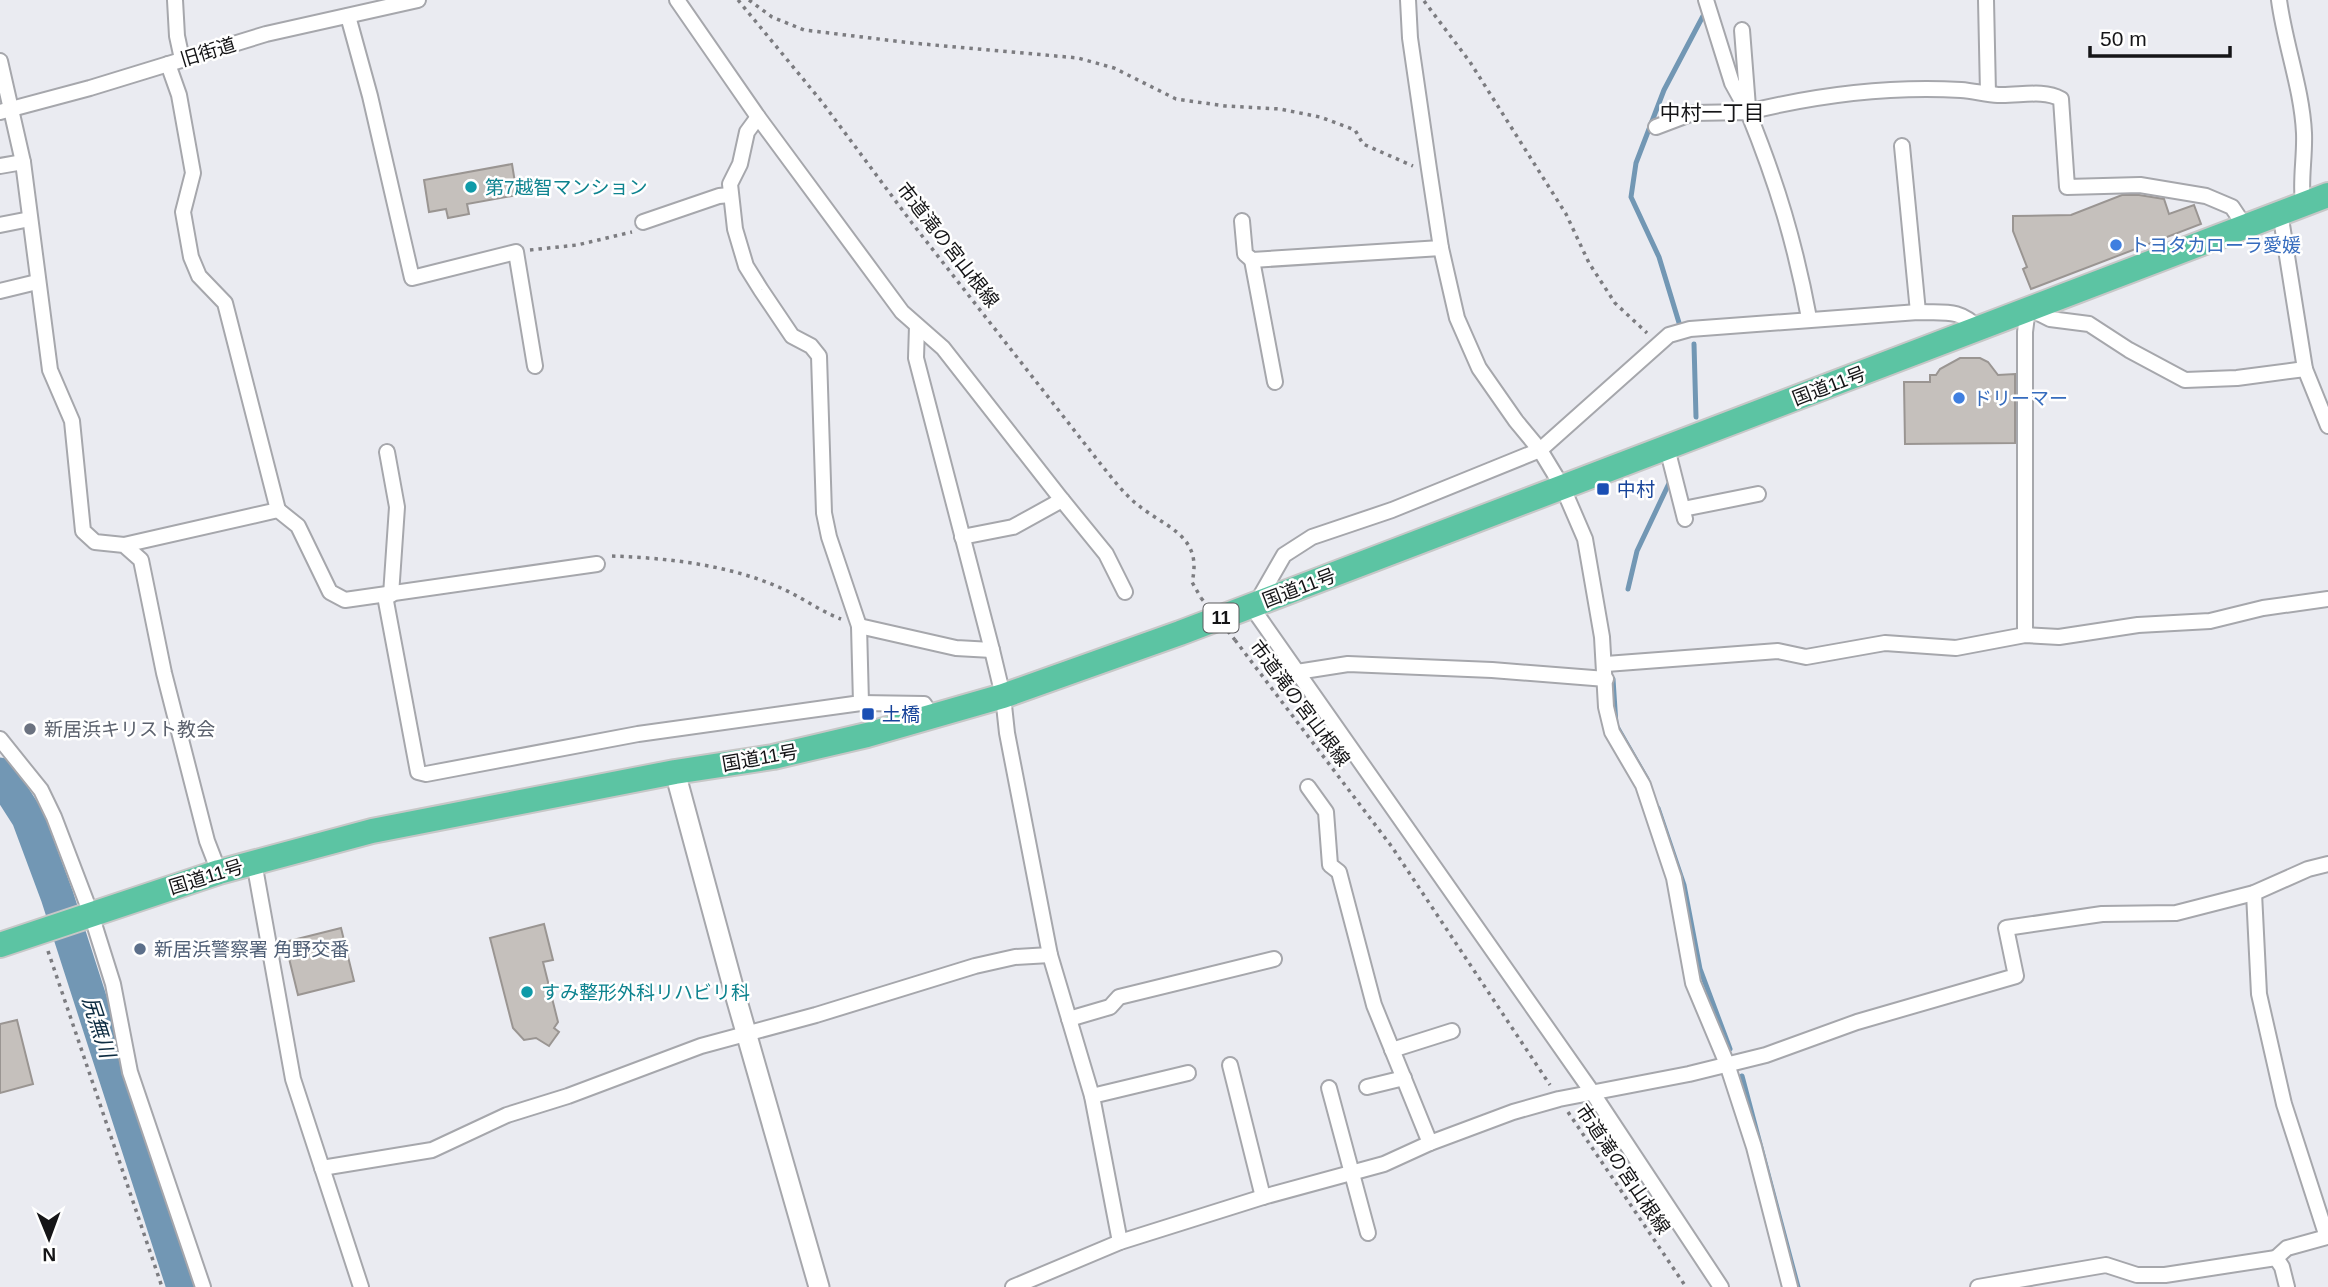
<svg xmlns="http://www.w3.org/2000/svg" width="2328" height="1287" font-family="Helvetica,'Noto Sans JP',sans-serif">
	<style>
		.lines { fill: none; stroke-linecap: round; stroke-linejoin: round }
		.stream { stroke: #7297b4; stroke-width: 5 }
		.river { stroke: #7297b4; stroke-width: 33 }
		.building { fill: #c5c0bc; stroke: #9a9592; stroke-width: 2 }
		.minor-casing { stroke: #a6a7ac; stroke-width: 18 }
		.tertiary-casing { stroke: #a6a7ac; stroke-width: 23 }
		.trunk-casing { stroke: #c7c7c7; stroke-width: 28 }
		.path { stroke: #7c7c80; stroke-width: 3.5; stroke-dasharray: 3.5 5; stroke-linecap: butt }
		.minor { stroke: #fff; stroke-width: 14 }
		.tertiary { stroke: #fff; stroke-width: 19 }
		.trunk { stroke: #5cc4a3; stroke-width: 24 }
		.path-bridge { stroke: #7c7c80; stroke-width: 3.5; stroke-dasharray: 3.5 5; stroke-linecap: butt }
		.culture-dot { fill: #0f9aa8; stroke: #fff; stroke-width: 2.5 }
		.shop-dot { fill: #3f7fe0; stroke: #fff; stroke-width: 2.5 }
		.transit-dot { fill: #1a4fb4; stroke: #fff; stroke-width: 2.5 }
		.worship-dot { fill: #6b7280; stroke: #fff; stroke-width: 2.5 }
		.service-dot { fill: #5c6f8a; stroke: #fff; stroke-width: 2.5 }
		.labels { text-anchor: middle; dominant-baseline: central; stroke-width: 5; stroke-linejoin: round; paint-order: stroke }
		.shield { fill: #fff; stroke: #5b5b5d; stroke-width: 2 }
		.shield-label { font-size: 18px; font-weight: bold; fill: #151517 }
		.street-label { font-size: 19px; fill: #151517; stroke: #fff }
		.culture-label { font-size: 19px; fill: #0d838f; stroke: #fff; text-anchor: start }
		.shop-label { font-size: 19px; fill: #366cbe; stroke: #fff; text-anchor: start }
		.transit-label { font-size: 19px; fill: #164399; stroke: #fff; text-anchor: start }
		.worship-label { font-size: 19px; fill: #5b616d; stroke: #fff; text-anchor: start }
		.service-label { font-size: 19px; fill: #4e5e75; stroke: #fff; text-anchor: start }
		.neighbourhood-label { font-size: 21px; fill: #151517; stroke: #fff }
		.water-label { font-size: 21px; font-style: italic; fill: #0d2c41; stroke: #fff }
	</style>
	<rect width="100%" height="100%" fill="#eaebf1"/>
	<g class="lines">
		<g class="stream">
			<polyline points="1680,326 1659,257 1631,197 1636,163 1664,90 1703,16"/>
			<polyline points="1694,344 1696,417"/>
			<polyline points="1628,589 1637,551 1672,477"/>
			<polyline points="1613,679 1616,725 1647,779"/>
			<polyline points="1658,808 1684,885 1700,969 1730,1049"/>
			<polyline points="1742,1076 1798,1287"/>
		</g>
		<polyline class="river" points="0,774 28,818 57,896 183,1287"/>
	</g>
	<g class="building">
		<polygon points="512,164 517,195 467,204 469,214 448,218 446,209 429,212 424,180"/>
		<polygon points="2122,195 2139,195 2164,199 2169,214 2194,205 2201,224 2031,289 2023,269 2027,267 2013,231 2013,216 2071,215"/>
		<polygon points="1960,358 1980,358 1988,362 1998,375 2015,374 2015,443 1905,444 1904,382 1930,382 1930,375 1936,375 1940,369"/>
		<polygon points="544,924 553,960 543,962 558,1022 554,1028 559,1032 549,1046 536,1038 524,1040 513,1028 490,938"/>
		<polygon points="341,928 354,981 298,995 285,942"/>
		<polygon points="17,1020 33,1084 0,1093 0,1024"/>
	</g>
	<g class="lines">
		<defs>
			<g id="minor">
				<polyline points="175,0 177,36 182,59"/>
				<polyline points="677,0 758,117 902,312 943,348 1062,500"/>
				<polyline points="1408,0 1410,38 1429,169 1441,248 1457,318 1479,368 1516,421 1540,450 1563,488 1585,539 1602,637 1606,707 1612,732 1643,785 1674,878 1693,983 1727,1064 1754,1147 1790,1287"/>
				<path d="M1706,0L1732,83L1748,112C1817,95 1890,86 1961,90C1973,91 1986,94 1998,95C2019,96 2043,89 2061,99L2067,187L2140,185L2206,196L2232,207L2244,225"/>
				<polyline points="1986,0 1988,93"/>
				<path d="M2279,0C2285,45 2302,89 2304,133C2305,157 2300,180 2303,204"/>
				<polyline points="348,16 370,96 412,278 516,252 535,366"/>
				<polyline points="1742,30 1748,107"/>
				<polyline points="0,61 23,162 50,370 72,421 83,531 95,542 124,545 141,560 164,673 207,841 219,872"/>
				<polyline points="168,64 179,95 193,173 183,212 191,257 199,276 225,303 278,510"/>
				<polyline points="0,112 90,88 266,34 418,0"/>
				<polyline points="758,117 747,132 740,164 730,184 735,229 746,266 761,290 792,336 811,346 819,356 824,513 829,537 859,626"/>
				<path d="M1656,127L1693,113L1748,112C1777,183 1795,243 1809,318"/>
				<polyline points="1902,146 1918,312"/>
				<polyline points="0,166 23,162"/>
				<polyline points="2280,212 2305,369 2328,426"/>
				<polyline points="1242,221 1245,254 1252,260 1441,248"/>
				<polyline points="643,222 719,196 730,195"/>
				<polyline points="0,225 30,219"/>
				<polyline points="1252,260 1275,382"/>
				<polyline points="0,291 37,282"/>
				<polyline points="917,326 916,358 992,650 1003,696 1007,733 1050,955 1092,1096 1120,1242"/>
				<polyline points="1667,448 1685,519"/>
				<polyline points="387,452 397,507 391,595"/>
				<polyline points="1683,509 1758,494"/>
				<polyline points="962,537 1013,527 1062,500 1106,554 1125,592"/>
				<polyline points="124,545 278,510 298,526 330,592 345,600 597,564"/>
				<polyline points="385,596 418,772 426,774 638,734 861,703 859,626 956,648 992,650"/>
				<path d="M1257,602L1284,555L1312,537L1392,510L1540,450L1669,335L1690,329L1918,312C1945,313 1959,308 1979,329"/>
				<polyline points="1251,606 1592,1092 1721,1287"/>
				<polyline points="2025,635 2025,332 2028,308 2050,319 2089,324 2129,350 2185,380 2237,378 2305,369"/>
				<polyline points="1606,664 1778,651 1806,657 1885,643 1956,648 2025,635 2059,637 2138,625 2210,621 2263,608 2328,599"/>
				<polyline points="1297,672 1348,664 1492,670 1606,679"/>
				<polyline points="861,703 924,704 932,716"/>
				<polyline points="0,739 41,790 54,817 91,914 113,984 130,1072 203,1287"/>
				<polyline points="1308,787 1326,812 1330,865 1339,872 1374,1005 1430,1143"/>
				<polyline points="254,862 293,1079 361,1287"/>
				<polyline points="2254,893 2259,994 2284,1104 2327,1237 2287,1248 2276,1258 2282,1267 2287,1287"/>
				<polyline points="1069,1019 1110,1007 1119,997 1274,959"/>
				<polyline points="1392,1050 1452,1031"/>
				<polyline points="1230,1065 1263,1197"/>
				<polyline points="1367,1087 1404,1078"/>
				<polyline points="1329,1088 1368,1233"/>
				<polyline points="1092,1096 1188,1073"/>
				<polyline points="322,1168 432,1150 507,1115 568,1096 701,1046 816,1015 975,966 1015,957 1050,955"/>
				<polyline points="1013,1287 1120,1242 1263,1197 1384,1164 1430,1143 1513,1112 1559,1099 1689,1074 1766,1055 1857,1022 2016,976 2006,928 2102,914 2176,913 2254,893 2308,869 2328,864"/>
				<polyline points="1978,1287 2106,1265 2137,1275 2165,1275 2276,1258"/>
			</g>
			<polyline id="tertiary" points="675,772 735,994 819,1287"/>
			<polyline id="trunk" points="0,945 219,872 372,831 675,772 773,757 867,735 1003,696 1180,633 2328,195"/>
		</defs>
		<use href="#minor" class="minor-casing"/>
		<use href="#tertiary" class="tertiary-casing"/>
		<use href="#trunk" class="trunk-casing"/>
		<g class="path">
			<path d="M738,0L822,102L912,223L1099,462C1109,474 1119,488 1131,499C1160,527 1204,532 1192,582L1201,598"/>
			<polyline points="749,0 772,17 804,30 912,43 1078,58 1114,68 1176,99 1225,106 1280,109 1320,117 1355,130 1363,144 1413,166"/>
			<polyline points="1424,1 1470,62 1566,214 1589,263 1615,303 1647,333"/>
			<polyline points="530,250 577,245 632,232"/>
			<path d="M612,556C668,558 731,565 783,589C803,598 820,611 841,619"/>
			<polyline points="1235,640 1392,847 1550,1085"/>
			<polyline points="48,951 162,1287"/>
			<polyline points="1568,1112 1686,1287"/>
		</g>
		<use href="#minor" class="minor"/>
		<use href="#tertiary" class="tertiary"/>
		<use href="#trunk" class="trunk"/>
		<polyline class="path-bridge" points="1201,598 1235,640"/>
	</g>
	<g class="culture-dot">
		<circle cx="471" cy="187" r="7"/>
		<circle cx="527" cy="992" r="7"/>
	</g>
	<g class="shop-dot">
		<circle cx="2116" cy="245" r="7"/>
		<circle cx="1959" cy="398" r="7"/>
	</g>
	<g class="transit-dot">
		<rect x="1596" y="482" width="14" height="14" rx="3.5"/>
		<rect x="861" y="707" width="14" height="14" rx="3.5"/>
	</g>
	<circle class="worship-dot" cx="30" cy="729" r="7"/>
	<circle class="service-dot" cx="140" cy="949" r="7"/>
	<g class="labels">
		<rect class="shield" x="1203.5" y="603.5" width="35" height="29" rx="5"/>
		<g class="shield-label">
			<text x="1221" y="618">11</text>
		</g>
		<g class="street-label">
			<text transform="translate(208 52) rotate(-17)">旧街道</text>
			<text transform="translate(948 245) rotate(52)">市道滝の宮山根線</text>
			<text transform="translate(1829 386) rotate(-21)">国道11号</text>
			<text transform="translate(1299 588) rotate(-21)">国道11号</text>
			<text transform="translate(1300 703) rotate(53)">市道滝の宮山根線</text>
			<text transform="translate(760 758) rotate(-10)">国道11号</text>
			<text transform="translate(206 877) rotate(-17)">国道11号</text>
			<text transform="translate(1623 1169) rotate(56)">市道滝の宮山根線</text>
		</g>
		<g class="culture-label">
			<text x="485" y="187">第7越智マンション</text>
			<text x="541" y="992">すみ整形外科リハビリ科</text>
		</g>
		<g class="shop-label">
			<text x="2130" y="245">トヨタカローラ愛媛</text>
			<text x="1973" y="398">ドリーマー</text>
		</g>
		<g class="transit-label">
			<text x="1617" y="489">中村</text>
			<text x="882" y="714">土橋</text>
		</g>
		<g class="worship-label">
			<text x="44" y="729">新居浜キリスト教会</text>
		</g>
		<g class="service-label">
			<text x="154" y="949">新居浜警察署 角野交番</text>
		</g>
		<g class="neighbourhood-label">
			<text x="1712" y="112">中村一丁目</text>
		</g>
		<g class="water-label">
			<text transform="translate(99 1027) rotate(72)">尻無川</text>
		</g>
	</g>
	<g transform="translate(49 1238) rotate(179)" stroke="#ffffff" stroke-width="5" paint-order="stroke">
	<path d="M0-5L12 26L0 18L-12 26Z" fill="#151517"/>
	<text y="-10" font-size="19" font-weight="bold" text-anchor="middle" fill="#151517">N</text>
	</g>
	<path d="M2090 46v10h140v-10" fill="none" stroke="#151517" stroke-width="3.5"/>
	<text x="2100" y="46" font-size="21" fill="#151517" stroke="#ffffff" stroke-width="5" paint-order="stroke">50 m</text>
</svg>
